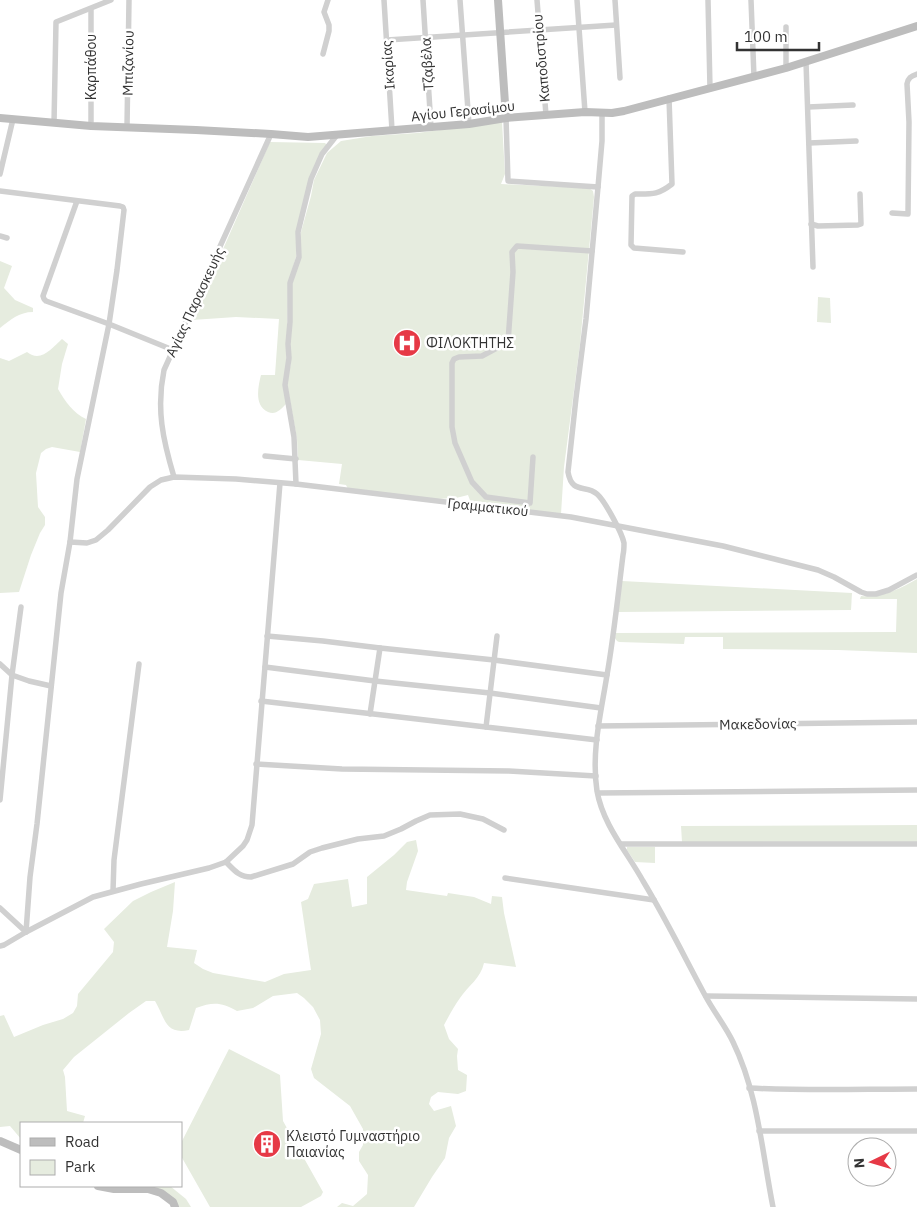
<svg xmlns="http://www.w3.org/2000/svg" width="917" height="1207" font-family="'IBM Plex Sans',sans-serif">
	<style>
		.green { fill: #e6ecdf }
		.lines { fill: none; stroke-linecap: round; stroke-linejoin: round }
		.street { stroke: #d0d0d0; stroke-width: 5.5 }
		.secondary { stroke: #bdbdbd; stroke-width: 8 }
		.labels { text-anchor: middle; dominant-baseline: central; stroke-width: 5; stroke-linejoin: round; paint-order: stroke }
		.street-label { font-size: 14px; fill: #333; stroke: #fff }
		.poi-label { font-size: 14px; fill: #333; stroke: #fff; text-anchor: start }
	</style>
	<rect width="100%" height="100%" fill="#fff"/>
	<g class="green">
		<polygon points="502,122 505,174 501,184 589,188 593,191 594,197 580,344 564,467 561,514 471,503 468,495 456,498 437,499 348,489 346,485 339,484 342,464 298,460 297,439 287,384 291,362 290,342 291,289 301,232 311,196 314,180 327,153 341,141 372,136 417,133"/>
		<path d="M270,142L325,143L327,145L320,155L297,234L296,257L288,284L286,404C280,410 276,415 268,412C254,406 258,387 261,375H275L279,319L236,317L192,320Z"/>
		<path d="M0,261L12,266L4,288L15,300L33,308V312C19,312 10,320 0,328Z"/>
		<polygon points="818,297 830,298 831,323 817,322"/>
		<path d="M62,339L68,344L62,364L58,389C65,401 73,413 86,419L80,452L52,447L46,449L41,453L36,473L38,507L45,517V525L40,533L31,555L19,592L0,593V358L9,361L27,352C41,363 52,348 62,339Z"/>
		<path d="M917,579V653L838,650L723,649V637H685L684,644L619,642L617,641L615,638L616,633L896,632L897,599H860L861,596C881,598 900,589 917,579Z"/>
		<polygon points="622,581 852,593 851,610 618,612"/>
		<polygon points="917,825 917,842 682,842 681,826"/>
		<path d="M416,840L418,851L407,882L406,890L447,896L448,893L474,897L491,904L492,896L502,897L504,913L516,967L484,963C481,978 468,986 460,998C454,1006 449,1016 444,1025L449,1039L458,1049L457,1056L458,1070L467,1075L466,1091L458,1094L438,1092L431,1097L429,1104L434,1111L451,1106L456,1126L449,1138L445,1158L432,1177L414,1207H337L342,1203L353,1206L367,1194L368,1175L359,1161V1152L363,1145V1129L350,1106L314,1078L311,1069L321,1034L320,1020L313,1007L304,998L297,993L273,996L253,1008L237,1011C221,1002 213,1002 196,1008L189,1030C165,1035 165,1018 155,1001H146L129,1013L74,1057L63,1070L65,1077L67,1111L85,1116L83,1123H21V1139L10,1126L0,1127V1016L4,1015L14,1037L43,1025L63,1019L73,1013L77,1006L78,994L113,952L114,942L104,929L133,901L151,892L175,882L173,911L167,947L197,950L194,963L203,969L213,973L265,982L284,974L311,970L301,902L308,899L314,884L348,879L352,907L367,904V877L394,855L407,842Z"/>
		<polygon points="627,847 655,847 655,863 635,862 627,850"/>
		<polygon points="229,1049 280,1075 283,1121 323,1192 321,1196 301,1207 210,1207 181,1156 181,1143"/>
		<polygon points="153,1186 170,1186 186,1199 191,1207 179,1207 175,1200"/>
	</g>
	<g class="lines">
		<g class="street">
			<polyline points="384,0 392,130"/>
			<polyline points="423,0 431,127"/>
			<polyline points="460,0 469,124"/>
			<polyline points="537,0 546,115"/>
			<polyline points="577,0 585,112"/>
			<polyline points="615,0 620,78"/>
			<polyline points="708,0 710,88"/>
			<polyline points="751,0 754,77"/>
			<polyline points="387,40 616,25"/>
			<polyline points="323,54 329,31 329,25 324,12 328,0"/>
			<polyline points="806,62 813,267"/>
			<polyline points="786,68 786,27"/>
			<path d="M669,98L672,184C658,195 652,194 635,194L632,196L631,245L634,248L683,252"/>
			<polyline points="808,107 853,105"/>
			<polyline points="506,118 508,181 598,187 602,141 602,112"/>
			<polyline points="54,123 56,22 111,0"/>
			<polyline points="91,126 91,9"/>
			<polyline points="127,127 129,0"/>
			<polyline points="809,143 856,141"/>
			<polyline points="0,174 13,119"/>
			<path d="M598,187L586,319L576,398L568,472C572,495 586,484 597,494C605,501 622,533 624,543C624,547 624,551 623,555C618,595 614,635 607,675C601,713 591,752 597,791C603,825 627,852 643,881C666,919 685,958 706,997C714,1012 726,1027 733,1042C758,1093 762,1152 773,1207"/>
			<polyline points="0,191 120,206 123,207 124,210 117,270 109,324 77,479 70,542 61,593 37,824 30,877 26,932"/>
			<polyline points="77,201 43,296 44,299 46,301 109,324 173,350"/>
			<path d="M892,213L908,214L909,122L907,84C908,78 911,76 917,74"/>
			<polyline points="811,224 818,226 858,225 861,224 860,194"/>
			<polyline points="0,236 7,238"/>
			<polyline points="265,456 296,459"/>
			<polyline points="533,457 530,503 486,497 472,482 455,443 452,427 452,363 454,359 459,357 482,356 508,342 513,272 512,252 517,246 592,251"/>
			<path d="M174,477C163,440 156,409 164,370L271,134"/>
			<polyline points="296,484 294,437 285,385 289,358 288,344 290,322 290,283 299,257 298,232 311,179 322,154 337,135"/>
			<polyline points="70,542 87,543 96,540 108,530 150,487 161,480 174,477 236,479 296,484 571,517 723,546 818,570 834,577 861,592 867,594 876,594 889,590 917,575"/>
			<polyline points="267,636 323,641 380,648 494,660 607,675"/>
			<polyline points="497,636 486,727 597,740"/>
			<polyline points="0,664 12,675 29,681 51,686"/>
			<polyline points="265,667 375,681 490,693 601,708"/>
			<polyline points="261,701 486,727"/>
			<polyline points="370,714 380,648"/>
			<polyline points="598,726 917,722"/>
			<polyline points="256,764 342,769 509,771 596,776"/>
			<polyline points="598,793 917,790"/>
			<polyline points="0,800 12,675 21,607"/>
			<polyline points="621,844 917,844"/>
			<path d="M226,862C234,870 239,877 251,877L293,864L310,852L322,848L358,839L384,836L401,829L416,821L430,815L460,814L483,819L504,830"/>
			<polyline points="505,878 654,900"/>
			<polyline points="113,891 114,860 139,664"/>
			<polyline points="0,908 26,932"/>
			<polyline points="0,946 4,945 26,932 93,897 141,884 209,868 226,862 243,846 247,840 252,825 280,483"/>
			<polyline points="706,996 917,999"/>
			<path d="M749,1088C805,1091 861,1089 917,1089"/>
			<polyline points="759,1131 917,1131"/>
		</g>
		<g class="secondary">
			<polyline points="498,0 506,118"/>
			<polyline points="0,118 91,126 196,130 271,134 308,137 469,124 506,118 585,112 612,113 624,111 786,68 917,26"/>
			<polyline points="0,1141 21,1150"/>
			<polyline points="98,1186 114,1189 148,1189 161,1193 173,1202 175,1207"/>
		</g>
	</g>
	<defs>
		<symbol id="hospital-disc" viewBox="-11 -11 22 22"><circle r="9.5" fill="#e63946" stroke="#fff"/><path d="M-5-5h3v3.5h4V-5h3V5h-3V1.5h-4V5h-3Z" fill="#fff"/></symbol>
		<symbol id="building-disc" viewBox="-11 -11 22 22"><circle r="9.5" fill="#e63946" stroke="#fff"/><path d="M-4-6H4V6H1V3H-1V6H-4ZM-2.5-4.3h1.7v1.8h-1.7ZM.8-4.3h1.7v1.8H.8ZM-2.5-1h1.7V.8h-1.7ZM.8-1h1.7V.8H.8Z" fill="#fff"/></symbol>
	</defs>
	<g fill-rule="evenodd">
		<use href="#hospital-disc" x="391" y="327" width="32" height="32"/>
		<use href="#building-disc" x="251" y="1128" width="32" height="32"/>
	</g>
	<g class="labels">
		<g class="street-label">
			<text transform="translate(541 58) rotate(-95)">Καποδιστρίου</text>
			<text transform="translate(128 63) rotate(-89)">Μπιζανίου</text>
			<text transform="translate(427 64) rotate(-93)">Τζαβέλα</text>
			<text transform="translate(388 65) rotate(-94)">Ικαρίας</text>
			<text transform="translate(91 67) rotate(-90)">Καρπάθου</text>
			<text transform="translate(463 111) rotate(-6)">Αγίου Γερασίμου</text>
			<text transform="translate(195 302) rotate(-65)">Αγίας Παρασκευής</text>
			<text transform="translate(488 507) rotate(6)">Γραμματικού</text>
			<text transform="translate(758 724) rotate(-1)">Μακεδονίας</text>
		</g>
		<g class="poi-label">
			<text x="426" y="343">ΦΙΛΟΚΤΗΤΗΣ</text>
			<text x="286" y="1136">Κλειστό Γυμναστήριο<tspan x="286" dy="16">Παιανίας</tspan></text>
		</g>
	</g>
	<rect x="20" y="1122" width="162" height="65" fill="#ffffff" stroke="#adadad"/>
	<rect x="30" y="1138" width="25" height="8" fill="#bdbdbd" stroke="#adadad"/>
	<text x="65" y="1147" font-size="15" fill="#333333">Road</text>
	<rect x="30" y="1160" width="25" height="15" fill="#e6ecdf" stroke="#adadad"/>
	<text x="65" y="1172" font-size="15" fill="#333333">Park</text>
	<g transform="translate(872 1162) rotate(265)"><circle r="24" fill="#ffffff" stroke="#adadad"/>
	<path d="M0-4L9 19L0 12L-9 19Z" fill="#e63946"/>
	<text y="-8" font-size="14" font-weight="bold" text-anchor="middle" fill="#333333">N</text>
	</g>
	<path d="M737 42v8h82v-8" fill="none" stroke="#333333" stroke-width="2.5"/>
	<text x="744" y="42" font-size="15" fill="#333333" stroke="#ffffff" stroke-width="4" paint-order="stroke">100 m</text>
</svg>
